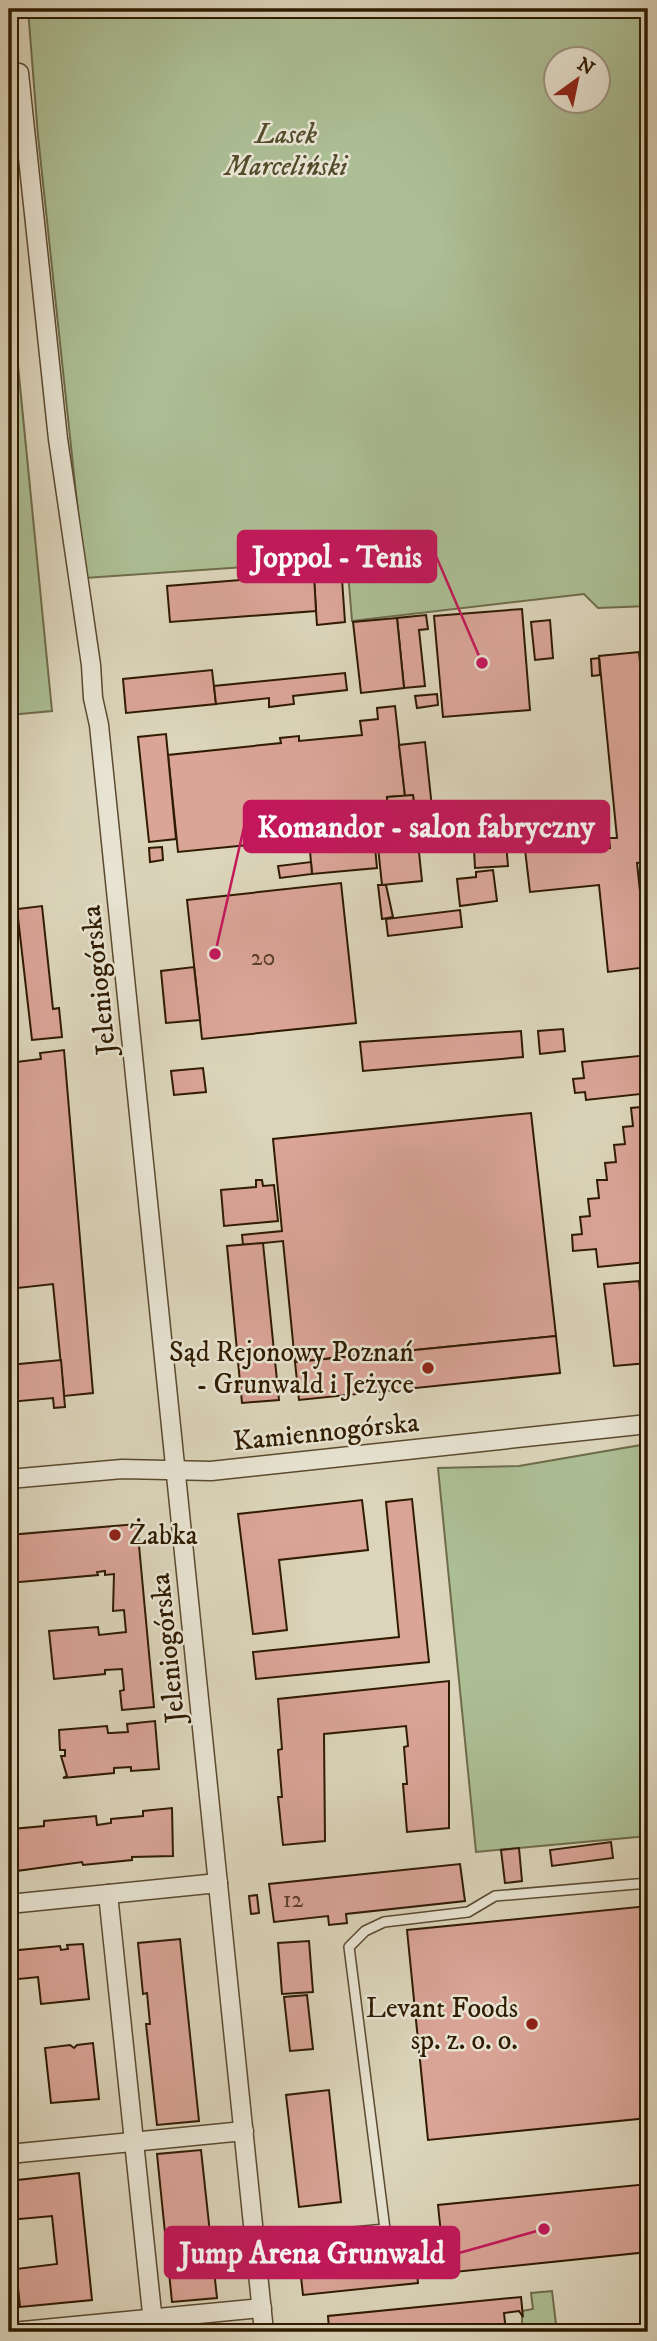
<svg xmlns="http://www.w3.org/2000/svg" width="657" height="2341" font-family="'IM FELL DW Pica',serif">
	<style>
		.green { fill: #acbe94; stroke: #6e6c4a; stroke-width: 2; fill-rule: evenodd }
		.building { fill: #daa497; stroke: #2f1b00; stroke-width: 2 }
		.lines { fill: none; stroke-linecap: round; stroke-linejoin: round }
		.service-casing { stroke: #5a4a2f; stroke-width: 12 }
		.minor-casing { stroke: #5a4a2f; stroke-width: 21 }
		.service { stroke: #e8e4d3; stroke-width: 9 }
		.minor { stroke: #e8e4d3; stroke-width: 18 }
		.poi-dot { fill: #8f2418; stroke: #e8e4d3; stroke-width: 2.5 }
		.labels { text-anchor: middle; dominant-baseline: central; stroke-width: 5; stroke-linejoin: round; paint-order: stroke }
		.number-label { font-size: 24px; fill: #5a3d26 }
		.park-label { font-size: 28px; font-style: italic; fill: #544c2c; stroke: #e8e4d3 }
		.street-label { font-size: 28px; fill: #2f1b00; stroke: #e8e4d3 }
		.poi-label { font-size: 28px; fill: #2f1b00; stroke: #e8e4d3; text-anchor: end }
		.leader { fill: none; stroke: #c2185b; stroke-width: 2.5 }
		.callout-dot { fill: #c2185b; stroke: #e8e4d3; stroke-width: 2.5 }
		.callout { fill: #c2185b; stroke: #c2185b; stroke-width: 2.5 }
		.callout-label { font-size: 30px; text-anchor: middle; font-weight: bold; fill: #fff }
	</style>
	<rect width="100%" height="100%" fill="#dcd5bb"/>
	<filter id="stains"><feTurbulence type="fractalNoise" baseFrequency=".00286" numOctaves="4"/><feColorMatrix values="0 0 0 0 .2 0 0 0 0 .09 0 0 0 0 .02 0 0 0 .5 -.17"/></filter>
	<radialGradient id="worn" r=".72"><stop offset=".6" stop-color="#630" stop-opacity="0"/><stop offset="1" stop-color="#630" stop-opacity=".3"/></radialGradient>
	<g class="green">
		<path d="M28,9H648V606L598,608L584,594L352,621L347,560L85,578L38,136ZM556,60H598V102H556Z"/>
		<polygon points="9,274 52,711 9,715"/>
		<polygon points="641,1445 648,1518 648,1836 476,1852 438,1468 519,1466"/>
		<polygon points="552,2291 557,2332 522,2332 522,2311 533,2309 531,2293"/>
	</g>
	<g class="building">
		<polygon points="341,565 345,622 317,625 313,567"/>
		<polygon points="314,574 316,611 170,622 167,586"/>
		<polygon points="522,609 530,710 443,717 434,616"/>
		<polygon points="426,615 428,629 419,630 425,686 404,688 397,618"/>
		<polygon points="397,618 404,688 361,693 353,622"/>
		<polygon points="550,620 553,658 535,660 531,622"/>
		<polygon points="639,652 648,745 648,862 637,863 648,967 608,972 599,885 530,892 524,841 561,837 562,852 610,848 609,838 617,838 599,656"/>
		<polygon points="599,658 600,675 592,676 591,659"/>
		<polygon points="212,670 216,704 126,713 123,679"/>
		<polygon points="345,673 347,690 293,696 294,704 269,707 269,698 216,704 214,686"/>
		<polygon points="437,694 438,705 417,708 415,696"/>
		<polygon points="395,706 405,796 387,797 392,846 375,847 377,868 312,874 309,839 178,852 168,755 281,743 280,738 299,736 299,741 362,735 360,721 378,719 377,708"/>
		<polygon points="166,734 176,839 149,842 138,737"/>
		<polygon points="425,742 435,836 418,838 413,795 405,796 399,745"/>
		<polygon points="413,795 422,881 382,885 378,847 392,846 387,797"/>
		<polygon points="506,842 508,866 475,868 474,849 496,848 495,843"/>
		<polygon points="162,847 163,860 150,862 149,848"/>
		<polygon points="311,862 312,874 280,878 278,866"/>
		<polygon points="493,870 497,901 460,906 457,879 476,877 476,872"/>
		<polygon points="341,883 356,1023 202,1039 187,900"/>
		<polygon points="378,885 386,885 393,917 382,919"/>
		<polygon points="42,906 53,1009 59,1008 62,1037 32,1040 17,909"/>
		<polygon points="460,910 462,927 388,936 386,919"/>
		<polygon points="194,967 200,1020 166,1023 161,971"/>
		<polygon points="563,1029 565,1051 540,1054 538,1031"/>
		<polygon points="521,1031 523,1057 363,1071 360,1042"/>
		<polygon points="64,1050 93,1393 64,1396 53,1284 9,1289 9,1063 41,1059 40,1053"/>
		<polygon points="648,1055 648,1193 642,1194 644,1212 641,1212 647,1262 598,1267 596,1249 573,1251 572,1235 582,1234 580,1217 590,1216 588,1199 599,1198 597,1180 607,1180 605,1163 616,1162 614,1145 625,1144 623,1127 633,1126 631,1108 641,1107 640,1094 586,1100 585,1092 575,1093 573,1079 584,1078 582,1062"/>
		<polygon points="203,1068 206,1092 174,1095 171,1071"/>
		<polygon points="531,1113 556,1336 295,1362 283,1241 243,1245 242,1235 282,1231 273,1139"/>
		<polygon points="256,1180 262,1180 263,1186 274,1185 278,1221 224,1226 221,1190 256,1187"/>
		<polygon points="263,1243 279,1400 242,1403 227,1246"/>
		<polygon points="639,1281 643,1325 648,1324 648,1363 614,1366 604,1284"/>
		<polygon points="556,1336 560,1373 299,1400 295,1362"/>
		<polygon points="61,1360 65,1407 54,1408 53,1398 9,1402 9,1365"/>
		<polygon points="412,1499 429,1662 256,1679 253,1652 399,1637 386,1502"/>
		<polygon points="362,1500 368,1550 279,1560 287,1630 253,1634 238,1514"/>
		<polygon points="137,1524 154,1707 122,1710 120,1691 124,1690 122,1669 105,1670 105,1674 54,1679 49,1631 98,1627 99,1635 126,1632 124,1610 113,1611 114,1574 105,1575 105,1571 97,1572 98,1575 9,1583 9,1535"/>
		<polygon points="449,1681 449,1828 407,1832 403,1784 407,1784 404,1747 408,1746 406,1726 324,1734 325,1841 283,1845 278,1797 282,1797 278,1750 282,1749 278,1699"/>
		<polygon points="155,1721 159,1769 131,1771 131,1767 114,1768 114,1773 63,1778 67,1776 61,1756 65,1756 65,1750 60,1750 59,1730 107,1726 108,1733 111,1733 128,1732 127,1724"/>
		<polygon points="172,1808 173,1856 132,1857 132,1860 83,1865 82,1862 9,1872 9,1833 12,1829 44,1826 44,1821 96,1816 97,1825 111,1823 111,1819 143,1816 143,1811"/>
		<polygon points="611,1842 613,1858 552,1866 550,1850"/>
		<polygon points="648,1843 648,1874 643,1874 640,1844"/>
		<polygon points="519,1848 522,1881 505,1883 501,1850"/>
		<polygon points="460,1864 465,1901 346,1914 347,1923 329,1925 328,1916 274,1922 269,1884"/>
		<polygon points="257,1895 259,1913 251,1914 249,1896"/>
		<polygon points="648,1906 648,2118 428,2140 407,1930"/>
		<polygon points="180,1939 199,2121 157,2125 146,2024 150,2024 147,1993 143,1994 138,1943"/>
		<polygon points="309,1941 313,1992 282,1994 278,1943"/>
		<polygon points="83,1944 89,1999 41,2004 38,1977 9,1980 9,1951 60,1946 61,1950 68,1949 67,1945"/>
		<polygon points="307,1995 313,2049 290,2051 284,1997"/>
		<polygon points="93,2043 99,2099 51,2103 45,2048 70,2045 74,2048 77,2045"/>
		<polygon points="329,2090 341,2202 299,2207 286,2095"/>
		<polygon points="201,2150 217,2298 172,2302 157,2154"/>
		<polygon points="79,2173 92,2300 20,2307 16,2269 57,2264 52,2216 9,2220 9,2181"/>
		<polygon points="648,2184 648,2252 445,2273 438,2205"/>
		<polygon points="415,2256 418,2283 303,2295 300,2268"/>
		<polygon points="648,2282 648,2317 644,2318 640,2283"/>
		<polygon points="521,2297 523,2317 519,2311 504,2313 506,2332 342,2332 329,2330 328,2316"/>
	</g>
	<g class="lines">
		<defs>
			<polyline id="service" points="312,2236 385,2229 349,1947 365,1931 384,1922 468,1912 495,1896 648,1883"/>
			<g id="minor">
				<polyline points="19,73 58,439 91,665 93,698 99,725 264,2332"/>
				<polyline points="9,1479 122,1469 211,1471 648,1424"/>
				<polyline points="108,1894 154,2332"/>
				<polyline points="9,1904 218,1883"/>
				<polyline points="9,2154 244,2131"/>
				<polyline points="12,2332 262,2308"/>
			</g>
		</defs>
		<use href="#service" class="service-casing"/>
		<use href="#minor" class="minor-casing"/>
		<use href="#service" class="service"/>
		<use href="#minor" class="minor"/>
	</g>
	<g class="poi-dot">
		<circle cx="428" cy="1368" r="7"/>
		<circle cx="115" cy="1535" r="7"/>
		<circle cx="532" cy="2024" r="7"/>
	</g>
	<g class="labels">
		<g class="number-label">
			<text x="263" y="958">20</text>
			<text x="293" y="1900">12</text>
		</g>
		<g class="park-label">
			<text x="286" y="134">Lasek<tspan x="286" dy="32">Marceliński</tspan></text>
		</g>
		<g class="street-label">
			<text transform="translate(99 980) rotate(-96)">Jeleniogórska</text>
			<text transform="translate(326 1432) rotate(-6)">Kamiennogórska</text>
			<text transform="translate(168 1648) rotate(-96)">Jeleniogórska</text>
		</g>
		<g class="poi-label">
			<text x="414" y="1352">Sąd Rejonowy Poznań<tspan x="414" dy="32">- Grunwald i Jeżyce</tspan></text>
			<text x="129" y="1535" text-anchor="start">Żabka</text>
			<text x="518" y="2008">Levant Foods<tspan x="518" dy="32">sp. z. o. o.</tspan></text>
		</g>
	</g>
	<path class="leader" d="M482 663L436 556M215 954L244 827M544 2229L459 2253"/>
	<g class="callout-dot">
		<circle cx="482" cy="663" r="7"/>
		<circle cx="215" cy="954" r="7"/>
		<circle cx="544" cy="2229" r="7"/>
	</g>
	<g class="callout">
		<rect x="238" y="531" width="198" height="51" rx="7"/>
		<rect x="244" y="801" width="365" height="51" rx="7"/>
		<rect x="165" y="2227" width="294" height="51" rx="7"/>
	</g>
	<g class="callout-label">
		<text x="337" y="567">Joppol - Tenis</text>
		<text x="426" y="837">Komandor - salon fabryczny</text>
		<text x="312" y="2263">Jump Arena Grunwald</text>
	</g>
	<rect width="657" height="2341" fill="none" stroke="#dcd5bb" stroke-width="35"/>
	<rect x="10" y="10" width="636" height="2320" fill="none" stroke="#2f1b00" stroke-width="3.5"/>
	<rect x="18" y="18" width="622" height="2306" fill="none" stroke="#2f1b00" stroke-width="2"/>
	<g transform="translate(577 80) rotate(33)"><circle r="33" fill="#e8e4d3" stroke="#9e947f" stroke-width="2"/>
	<path d="M0-5L12 26L0 18L-12 26Z" fill="#8f2418"/>
	<text y="-10" font-size="19" font-weight="bold" text-anchor="middle" fill="#2f1b00">N</text>
	</g>
	<rect width="100%" height="100%" filter="url(#stains)"/>
	<rect width="100%" height="100%" fill="url(#worn)"/>
</svg>
